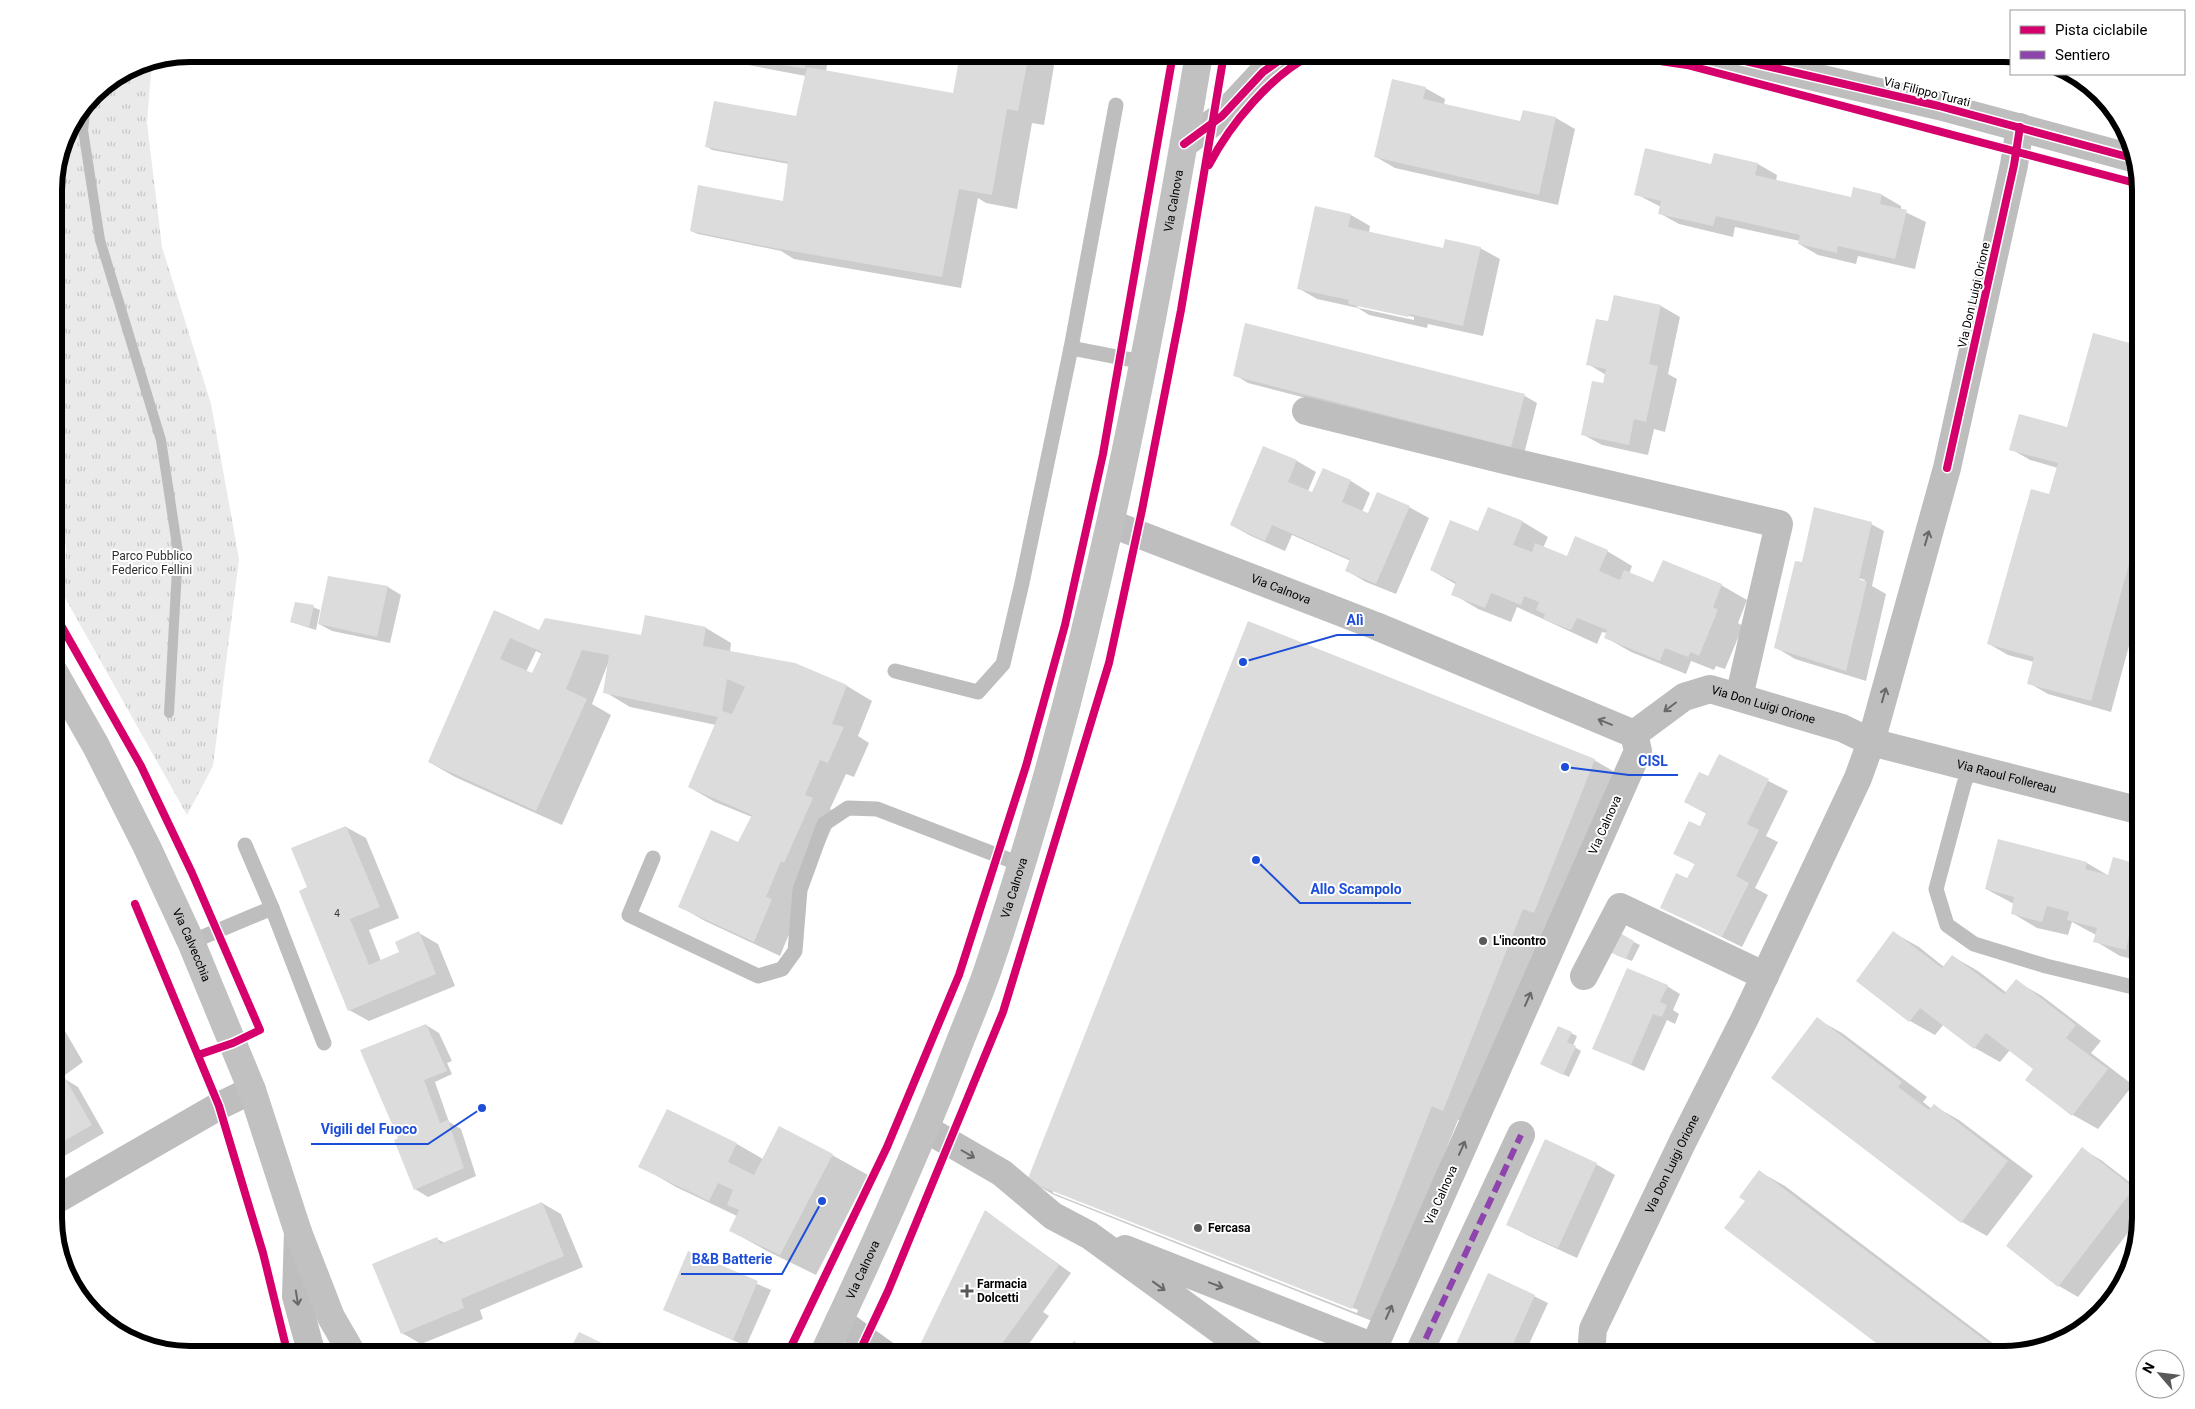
<svg xmlns="http://www.w3.org/2000/svg" width="2195" height="1409" font-family="Roboto,sans-serif">
	<style>
		.grass { fill: url(#grass-tufts) }
		.shadow { fill: #0003; fill-rule: evenodd }
		.lines { fill: none; stroke-linecap: round; stroke-linejoin: round }
		.stream { stroke: #bcbcbc; stroke-width: 10 }
		.building { fill: #dcdcdc; fill-rule: evenodd }
		.service { stroke: #bebebe; stroke-width: 15 }
		.minor { stroke: #bebebe; stroke-width: 28 }
		.tertiary { stroke: #bebebe; stroke-width: 28 }
		.secondary { stroke: #c1c1c1; stroke-width: 28 }
		.quiet { stroke: #8e44ad; stroke-width: 6; stroke-dasharray: 12 6; stroke-linecap: butt }
		.cycleway-casing { stroke: #fff; stroke-width: 11 }
		.cycleway { stroke: #d6006c; stroke-width: 8 }
		.oneway { stroke: #686868 }
		.poi-dot { fill: #595959; stroke: #fff; stroke-width: 2 }
		.labels { text-anchor: middle; dominant-baseline: central; stroke-width: 4; stroke-linejoin: round; paint-order: stroke }
		.number-label { font-size: 10px; fill: #373737 }
		.street-label { font-size: 12px; fill: #000; stroke: #fff }
		.park-label { font-size: 12px; fill: #2f2f2f; stroke: #fff }
		.poi-label { font-size: 12px; font-weight: bold; fill: #000; stroke: #fff; text-anchor: start }
		.rim { fill: none; stroke: #000; stroke-width: 6 }
		.leader { fill: none; stroke: #1d4ed8; stroke-width: 2 }
		.callout-dot { fill: #1d4ed8; stroke: #fff; stroke-width: 2 }
		.callout-label { font-size: 14px; text-anchor: middle; font-weight: bold; fill: #1d4ed8; stroke: #fff; stroke-width: 4; stroke-linejoin: round; paint-order: stroke }
	</style>
	<defs>
		<pattern id="grass-tufts" width="24" height="20" patternUnits="userSpaceOnUse" patternTransform="scale(1.25)"><rect width="24" height="20" fill="#eaeaea"/><path d="M3 7l-1-3M5 7V3M7 7l1-3M15 17l-1-3M17 17v-4M19 17l1-3" fill="none" stroke="#c7c7c7"/></pattern>
	</defs>
	<rect width="100%" height="100%" fill="#fff"/>
	<path class="grass" d="M152,61L147,123L162,247L211,404L239,559L213,766L187,815L64,596L66,549L59,497L54,484V182C57,168 59,150 65,137C81,105 115,69 152,61Z"/>
	<g class="shadow">
		<polygon points="647,54 692,54 690,62"/>
		<polygon points="728,54 829,54 826,71 954,95 961,54 1056,54 1044,125 1032,123 1017,209 986,203 978,198 961,288 794,259 781,251 698,234 691,231 783,202 789,164 712,150 706,146 797,118 806,76 748,65"/>
		<polygon points="1425,88 1445,99 1444,105 1521,122 1524,111 1556,118 1575,129 1558,205 1395,168 1376,157"/>
		<polygon points="1758,164 1777,175 1776,181 1852,198 1854,188 1882,195 1901,206 1901,210 1926,222 1915,269 1858,256 1856,264 1818,255 1799,244 1800,241 1735,227 1733,237 1679,224 1659,213 1661,207 1636,194 1712,165"/>
		<path d="M1351,215L1370,226L1369,233L1444,250L1480,248L1500,259L1483,336L1428,324L1427,328L1369,315L1358,308L1317,299L1298,288ZM1354,304L1414,317V320L1359,308Z"/>
		<polygon points="1614,296 1661,306 1680,317 1668,374 1677,379 1665,432 1654,429 1648,455 1602,445 1582,434 1604,384 1606,375 1588,364 1609,322"/>
		<polygon points="2094,334 2141,347 2141,602 2111,712 2048,694 2029,683 2034,662 2008,655 1989,644 2050,496 2058,468 2030,460 2011,449 2068,428"/>
		<polygon points="1235,375 1525,396 1537,403 1524,454 1248,383"/>
		<polygon points="1264,447 1297,461 1316,472 1308,491 1313,494 1323,470 1351,481 1370,493 1362,512 1369,515 1409,507 1429,518 1396,594 1366,582 1347,571 1351,561 1292,535 1285,551 1251,536 1231,525"/>
		<polygon points="1489,509 1523,522 1548,537 1543,548 1567,558 1607,551 1632,566 1629,574 1654,584 1721,585 1747,600 1738,623 1743,626 1725,669 1716,666 1714,670 1691,661 1686,674 1631,652 1605,637 1607,633 1602,632 1597,644 1517,607 1511,622 1478,609 1453,594 1457,585 1431,570 1479,533"/>
		<path d="M1871,524L1884,531L1872,586L1886,594L1866,681L1795,659L1775,647L1808,566ZM1815,565L1865,580L1864,582Z"/>
		<polygon points="329,577 388,587 401,595 390,643 332,631 319,624"/>
		<polygon points="313,607 320,610 316,630 291,622"/>
		<path d="M495,612L539,631L642,636L706,628L731,643L730,652L794,664L847,686L872,701L858,736L869,743L854,777L846,774L830,809L838,814L810,876L797,915L780,956L705,921L679,906L738,843L752,817L715,802L689,787L716,725L630,707L605,692L609,661L592,704L611,715L562,825L455,777L429,762ZM536,651L542,654L532,675L526,672Z"/>
		<polygon points="1720,756 1788,791 1766,836 1778,842 1755,888 1768,895 1742,947 1661,907 1688,880 1696,865 1675,853 1700,828 1707,814 1685,802 1709,778"/>
		<path d="M1594,760L1620,775L1469,1124L1458,1120L1377,1323L1054,1195L1028,1180ZM1053,1190L1358,1310L1357,1313L1053,1193Z"/>
		<polygon points="346,827 366,838 399,918 369,930 381,961 401,952 419,933 438,944 455,986 369,1021 349,1010 309,888"/>
		<polygon points="2114,859 2141,866 2141,961 2120,956 2095,941 2096,935 2072,922 2068,935 2037,928 2012,913 2014,904 1986,889 2087,863 2109,876"/>
		<polygon points="1894,933 1919,947 1944,967 1952,956 1978,971 2007,993 2016,981 2042,996 2101,1041 2091,1053 2133,1085 2098,1129 2073,1115 2035,1069 2010,1050 2000,1062 1975,1048 1944,1024 1935,1035 1910,1021 1858,981"/>
		<polygon points="1618,934 1640,945 1632,961 1616,955"/>
		<polygon points="1667,986 1680,994 1673,1010 1679,1014 1675,1024 1667,1020 1644,1071 1594,1048"/>
		<polygon points="54,1012 83,1062 54,1083"/>
		<polygon points="1817,1019 1842,1033 1927,1097 1923,1102 1932,1109 1934,1106 1959,1120 2033,1176 1987,1236 1962,1222"/>
		<polygon points="426,1025 439,1033 452,1061 447,1063 452,1074 435,1082 449,1122 461,1129 476,1176 428,1197 415,1189"/>
		<polygon points="1571,1033 1577,1036 1573,1046 1581,1051 1569,1077 1548,1067"/>
		<polygon points="65,1079 78,1087 104,1133 54,1162 54,1084"/>
		<polygon points="737,1144 763,1159 832,1155 868,1175 816,1275 767,1251 731,1231 737,1216 676,1187 640,1166"/>
		<polygon points="2082,1149 2101,1160 2141,1191 2141,1216 2078,1297 2059,1286 2007,1245"/>
		<polygon points="1596,1164 1615,1175 1577,1258 1527,1235 1507,1224"/>
		<polygon points="1760,1172 1785,1186 2007,1354 1894,1355 1726,1228 1746,1201"/>
		<polygon points="542,1203 561,1214 583,1267 480,1310 483,1319 421,1344 402,1333 437,1239 445,1243"/>
		<polygon points="986,1212 1071,1273 1043,1312 1049,1316 1021,1355 921,1355 917,1353"/>
		<polygon points="688,1253 771,1290 746,1346 664,1310"/>
		<polygon points="1489,1274 1548,1303 1524,1355 1453,1355 1452,1354"/>
		<polygon points="580,1333 624,1355 569,1355"/>
	</g>
	<g class="lines">
		<polyline class="stream" points="86,106 83,130 100,240 161,440 178,552 169,713"/>
	</g>
	<g class="building">
		<polygon points="726,54 807,54 805,69"/>
		<polygon points="960,54 1029,54 1018,111 1007,109 992,195 959,189 942,277 774,248 690,231 698,185 783,201 788,162 705,147 714,101 796,116 807,67 953,93"/>
		<polygon points="1392,79 1426,87 1423,99 1520,121 1523,110 1556,117 1539,195 1374,157"/>
		<polygon points="1645,148 1711,164 1714,153 1758,163 1755,175 1851,197 1853,187 1882,194 1880,204 1907,210 1895,259 1838,246 1837,253 1798,244 1800,235 1716,216 1713,226 1658,214 1661,201 1634,195"/>
		<polygon points="1315,206 1351,214 1348,227 1443,248 1445,239 1481,247 1463,326 1409,314 1408,317 1348,304 1349,300 1297,289"/>
		<polygon points="1614,295 1661,305 1649,364 1658,366 1646,422 1634,419 1629,445 1581,435 1592,381 1603,383 1606,369 1586,365 1596,319 1608,321"/>
		<polygon points="1245,323 1525,394 1511,447 1233,376"/>
		<polygon points="2093,333 2141,346 2141,521 2091,701 2027,684 2034,657 1987,644 2031,489 2049,494 2058,463 2009,450 2019,414 2067,427"/>
		<polygon points="1263,446 1297,460 1288,482 1312,492 1323,468 1351,480 1342,502 1368,513 1377,492 1410,506 1376,584 1345,571 1350,559 1272,525 1265,541 1230,525"/>
		<polygon points="1488,507 1523,521 1513,545 1532,552 1535,543 1567,556 1575,536 1608,550 1599,571 1620,580 1624,570 1653,582 1663,560 1722,584 1713,607 1718,610 1699,656 1691,652 1688,657 1665,648 1660,661 1604,638 1607,630 1577,618 1571,630 1543,619 1545,614 1536,610 1539,602 1524,596 1521,605 1491,593 1485,608 1451,595 1456,582 1430,570 1450,520 1478,531"/>
		<polygon points="1814,507 1872,522 1859,579 1867,582 1846,671 1774,648 1795,561 1802,562"/>
		<polygon points="328,576 388,586 377,637 318,624"/>
		<polygon points="295,602 314,605 309,627 290,622"/>
		<path d="M494,610L539,630L545,618L641,635L645,615L706,627L703,646L795,663L847,685L832,724L844,727L828,763L820,760L805,795L813,798L784,863L781,861L766,897L772,899L754,942L678,907L711,830L738,842L752,815L688,787L718,717L603,693L609,655L582,650L566,689L587,699L536,811L428,762ZM510,638L542,652L532,673L500,659ZM727,679L745,687L732,714L722,711Z"/>
		<polygon points="1248,621 1595,759 1534,913 1523,909 1443,1111 1432,1106 1352,1309 1027,1181"/>
		<polygon points="1719,754 1769,779 1747,824 1759,830 1736,876 1749,883 1722,937 1660,908 1676,873 1687,878 1695,864 1673,854 1689,821 1700,826 1706,813 1684,802 1699,772 1708,776"/>
		<polygon points="346,826 380,907 350,919 369,965 399,952 395,942 419,931 436,974 348,1011 299,891 307,887 291,848"/>
		<polygon points="1998,839 2087,862 2085,869 2108,875 2113,857 2141,865 2141,935 2130,932 2126,950 2093,942 2097,928 2067,920 2069,912 2047,906 2042,922 2011,914 2014,897 1985,889"/>
		<polygon points="1893,931 1942,968 1952,955 2004,994 2016,979 2076,1025 2066,1038 2108,1069 2072,1116 2025,1080 2033,1069 1986,1033 1974,1049 1920,1008 1909,1022 1856,981"/>
		<polygon points="1618,932 1634,941 1626,959 1609,952"/>
		<polygon points="1627,968 1668,985 1660,1002 1667,1005 1662,1017 1653,1014 1631,1065 1592,1049"/>
		<polygon points="1817,1017 1902,1082 1898,1087 1929,1110 1934,1104 2008,1161 1961,1223 1771,1078"/>
		<polygon points="426,1024 447,1071 424,1080 440,1123 448,1120 464,1168 414,1190 394,1140 398,1138 360,1050"/>
		<polygon points="1558,1026 1572,1032 1567,1042 1576,1046 1563,1075 1540,1064"/>
		<polygon points="54,1033 64,1050 54,1057"/>
		<polygon points="65,1078 92,1125 54,1147 54,1083"/>
		<polygon points="667,1109 737,1143 728,1162 754,1175 779,1126 833,1154 780,1255 729,1231 739,1210 727,1205 733,1190 718,1183 709,1201 638,1167"/>
		<polygon points="1545,1139 1597,1163 1558,1248 1506,1225"/>
		<polygon points="2082,1147 2134,1188 2058,1287 2006,1246"/>
		<polygon points="1759,1170 1994,1347 1987,1355 1892,1355 1724,1228 1745,1201 1739,1197"/>
		<polygon points="542,1202 564,1256 461,1299 464,1308 401,1334 372,1264 437,1237 440,1244"/>
		<polygon points="985,1210 1059,1265 994,1355 918,1355 916,1353"/>
		<polygon points="688,1251 758,1281 733,1340 663,1310"/>
		<polygon points="1488,1273 1535,1295 1508,1355 1451,1355"/>
		<polygon points="579,1332 627,1355 567,1355"/>
		<polygon points="1074,1341 1094,1355 1063,1355"/>
	</g>
	<g class="lines">
		<g class="service">
			<polyline points="1116,105 1071,348 1143,362"/>
			<polyline points="895,671 978,692 1003,664 1022,583 1071,348"/>
			<polyline points="1971,767 1964,784 1936,889 1947,925 1974,944 2046,966 2141,989"/>
			<polyline points="245,845 272,908"/>
			<polyline points="653,858 629,915 758,976 782,969 795,951 800,890 824,824 848,808 877,809 1020,864"/>
			<polyline points="191,942 272,908 324,1043"/>
		</g>
		<g class="minor">
			<polyline points="1715,54 1939,106 2132,158"/>
			<polyline points="1184,144 1222,116 1263,72 1288,54"/>
			<polyline points="1306,411 1508,461 1779,524 1739,697"/>
			<path id="s1" d="M1112,524L1376,626L1634,734L1638,751L1374,1347L1367,1355"/>
			<path id="s2" d="M1634,734L1684,697L1710,689L1842,728L1871,742L2141,811"/>
			<polyline points="1584,976 1620,907 1765,976"/>
			<polyline points="926,1129 1002,1173 1053,1216 1089,1235 1254,1355"/>
			<polyline points="54,1201 219,1106 252,1090"/>
			<polyline points="1125,1249 1374,1347"/>
			<polyline points="839,1321 886,1355"/>
			<polyline points="1418,1355 1521,1135"/>
			<path id="s3" d="M1591,1355L1593,1329L1683,1141L1745,1018L1858,778L1871,742L1947,468L2014,165L2020,127"/>
		</g>
		<polyline class="tertiary" points="298,1232 296,1296 312,1355"/>
		<g class="secondary">
			<path id="s4" d="M54,672L96,746L147,847L191,942L252,1090L298,1232L331,1317L353,1355"/>
			<path id="s5" d="M823,1355C871,1254 917,1153 957,1049C967,1023 978,998 987,972C1088,674 1147,364 1199,54"/>
		</g>
		<polyline class="quiet" points="1418,1355 1521,1135"/>
		<defs>
			<g id="cycleway">
				<polyline points="1613,54 1687,65 2139,184"/>
				<polyline points="1715,54 1939,106 2132,158"/>
				<polyline points="1184,144 1222,116 1263,72 1288,54"/>
				<path d="M1209,165C1230,124 1271,75 1313,54"/>
				<polyline points="1947,468 2014,165 2020,127"/>
				<polyline points="54,613 141,766 192,873 260,1030 233,1043 198,1055"/>
				<polyline points="135,904 219,1106 263,1253 288,1355"/>
				<polyline points="787,1355 887,1147 959,975 1026,766 1065,625 1103,454 1173,54"/>
				<polyline points="858,1355 888,1291 1003,1012 1109,663 1142,510 1181,310 1224,54"/>
			</g>
		</defs>
		<use href="#cycleway" class="cycleway-casing"/>
		<use href="#cycleway" class="cycleway"/>
	</g>
	<defs><path id="oneway-shaft" d="M-6 0H5M1.5-3L5.5 0L1.5 3" fill="none" stroke-width="1.6" stroke-linecap="round" stroke-linejoin="round" transform="scale(1.25)"/></defs>
	<g class="oneway">
		<use href="#oneway-shaft" transform="translate(1927 538) rotate(-74)"/>
		<use href="#oneway-shaft" transform="translate(1884 695) rotate(-74)"/>
		<use href="#oneway-shaft" transform="translate(1670 707) rotate(143)"/>
		<use href="#oneway-shaft" transform="translate(1605 722) rotate(-158)"/>
		<use href="#oneway-shaft" transform="translate(1528 999) rotate(-66)"/>
		<use href="#oneway-shaft" transform="translate(1462 1148) rotate(-66)"/>
		<use href="#oneway-shaft" transform="translate(968 1154) rotate(30)"/>
		<use href="#oneway-shaft" transform="translate(1216 1285) rotate(21)"/>
		<use href="#oneway-shaft" transform="translate(1159 1286) rotate(36)"/>
		<use href="#oneway-shaft" transform="translate(297 1298) rotate(81)"/>
		<use href="#oneway-shaft" transform="translate(1389 1312) rotate(-66)"/>
	</g>
	<g class="poi-dot">
		<circle cx="1483" cy="941" r="5"/>
		<circle cx="1198" cy="1228" r="5"/>
		<path d="M964.5 1283.5h5v5h5v5h-5v5h-5v-5h-5v-5h5z"/>
	</g>
	<g class="labels">
		<g class="number-label">
			<text x="337" y="913">4</text>
		</g>
		<g class="street-label">
			<text transform="translate(1927 92) rotate(14)">Via Filippo Turati</text>
			<text stroke="none"><textPath href="#s5" startOffset="1211">Via Calnova</textPath></text>
			<text transform="translate(1974 295) rotate(-77)">Via Don Luigi Orione</text>
			<text stroke="none"><textPath href="#s1" startOffset="181">Via Calnova</textPath></text>
			<text stroke="none"><textPath href="#s2" startOffset="145">Via Don Luigi Orione</textPath></text>
			<text stroke="none"><textPath href="#s2" startOffset="399">Via Raoul Follereau</textPath></text>
			<text transform="translate(1605 825) rotate(-66)">Via Calnova</text>
			<text stroke="none"><textPath href="#s5" startOffset="505">Via Calnova</textPath></text>
			<text stroke="none"><textPath href="#s4" startOffset="306">Via Calvecchia</textPath></text>
			<text stroke="none"><textPath href="#s3" startOffset="209">Via Don Luigi Orione</textPath></text>
			<text transform="translate(1441 1195) rotate(-66)">Via Calnova</text>
			<text stroke="none"><textPath href="#s5" startOffset="94">Via Calnova</textPath></text>
		</g>
		<g class="park-label">
			<text x="152" y="556">Parco Pubblico<tspan x="152" dy="14">Federico Fellini</tspan></text>
		</g>
		<g class="poi-label">
			<text x="1493" y="941">L'incontro</text>
			<text x="1208" y="1228">Fercasa</text>
			<text x="977" y="1284">Farmacia<tspan x="977" dy="14">Dolcetti</tspan></text>
		</g>
	</g>
	<path d="M0 0H2195V1409H0ZM190 62H2004A128 128 0 0 1 2132 190V1218A128 128 0 0 1 2004 1346H190A128 128 0 0 1 62 1218V190A128 128 0 0 1 190 62Z" fill="#fff" fill-rule="evenodd"/>
	<path class="rim" d="M190 62H2004A128 128 0 0 1 2132 190V1218A128 128 0 0 1 2004 1346H190A128 128 0 0 1 62 1218V190A128 128 0 0 1 190 62Z"/>
	<path class="leader" d="M1243 662L1337 635H1374M1565 767L1629 775H1678M1256 860L1300 903H1411M482 1108L428 1144H311M822 1201L782 1274H681"/>
	<g class="callout-dot">
		<circle cx="1243" cy="662" r="5"/>
		<circle cx="1565" cy="767" r="5"/>
		<circle cx="1256" cy="860" r="5"/>
		<circle cx="482" cy="1108" r="5"/>
		<circle cx="822" cy="1201" r="5"/>
	</g>
	<g class="callout-label">
		<text x="1355" y="625">Alì</text>
		<text x="1653" y="766">CISL</text>
		<text x="1356" y="894">Allo Scampolo</text>
		<text x="369" y="1134">Vigili del Fuoco</text>
		<text x="732" y="1264">B&amp;B Batterie</text>
	</g>
	<rect x="2010" y="10" width="175" height="65" fill="#ffffff" stroke="#999999"/>
	<rect x="2020" y="26" width="25" height="8" fill="#d6006c" stroke="#999999"/>
	<text x="2055" y="35" font-size="15" fill="#000000">Pista ciclabile</text>
	<rect x="2020" y="51" width="25" height="8" fill="#8e44ad" stroke="#999999"/>
	<text x="2055" y="60" font-size="15" fill="#000000">Sentiero</text>
	<g transform="translate(2160 1374) rotate(298)"><circle r="24" fill="#ffffff" stroke="#999999"/>
	<path d="M0-4L9 19L0 12L-9 19Z" fill="#595959"/>
	<text y="-8" font-size="14" font-weight="bold" text-anchor="middle" fill="#000000">N</text>
	</g>
</svg>
